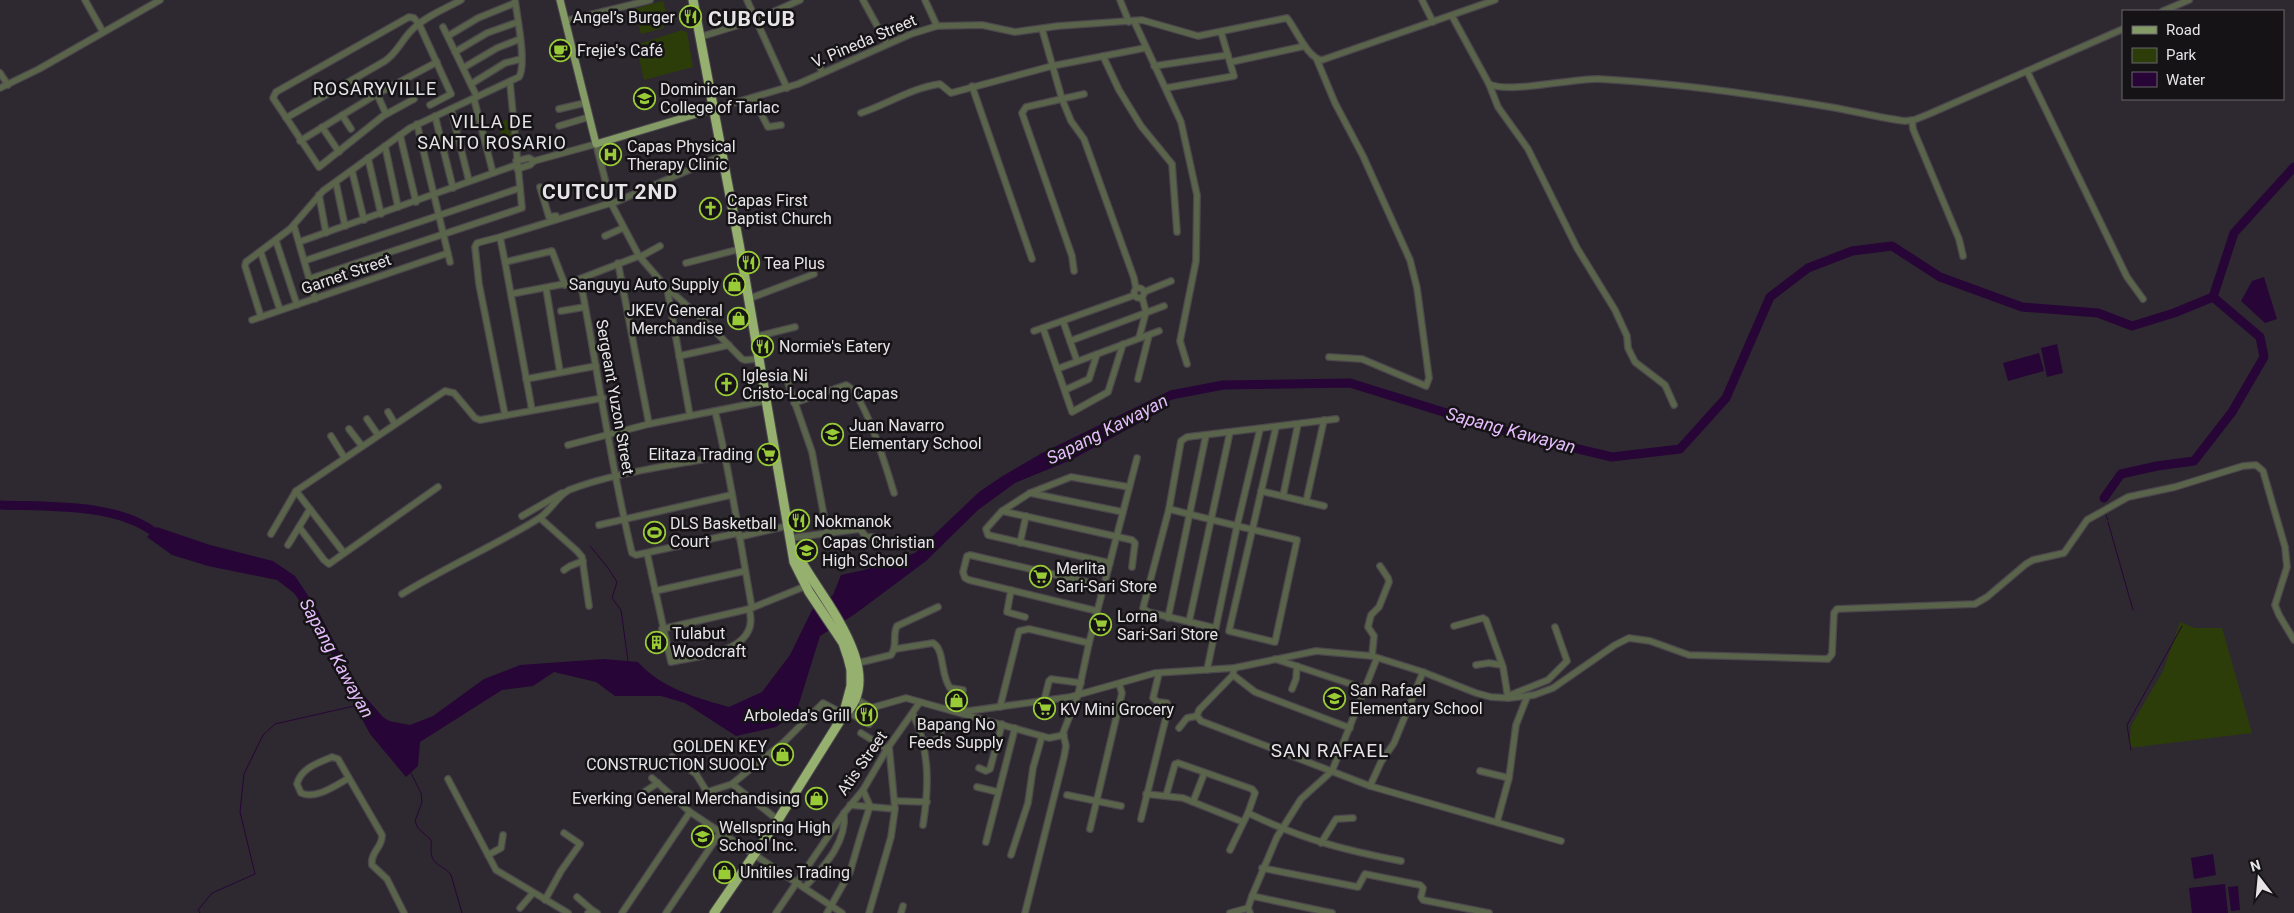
<svg xmlns="http://www.w3.org/2000/svg" width="2294" height="913" font-family="Roboto,sans-serif">
	<style>
		.green { fill: #2c3d0a }
		.water { fill: #270536 }
		.lines { fill: none; stroke-linecap: round; stroke-linejoin: round }
		.stream { stroke: #270536; stroke-width: 1 }
		.river { stroke: #270536; stroke-width: 9 }
		.minor-casing { stroke: #4c474d; stroke-width: 8 }
		.major-casing { stroke: #4c474d; stroke-width: 9 }
		.highway-casing { stroke: #4c474d; stroke-width: 11 }
		.minor { stroke: #59644a; stroke-width: 5.5 }
		.major { stroke: #859b66; stroke-width: 7 }
		.highway { stroke: #96b070; stroke-width: 9 }
		.labels { text-anchor: middle; dominant-baseline: central; stroke-width: 5; stroke-linejoin: round; paint-order: stroke }
		.poi-label { font-size: 16px; fill: #e7e4e8; stroke: #151316; text-anchor: start }
		.street-label { font-size: 16px; fill: #e7e4e8; stroke: #151316 }
		.neighbourhood-label { font-size: 18px; letter-spacing: 1px; fill: #e7e4e8; stroke: #151316 }
		.water-label { font-size: 18px; font-style: italic; fill: #e5bcfc; stroke: #151316 }
		.quarter-label { font-size: 19px; letter-spacing: 1px; fill: #e7e4e8; stroke: #151316 }
		.district-label { font-size: 21px; font-weight: bold; letter-spacing: 1px; fill: #e7e4e8; stroke: #151316 }
	</style>
	<rect width="100%" height="100%" fill="#2e2930"/>
	<g class="green">
		<polygon points="663,1 668,19 663,21 664,28 641,34 634,9"/>
		<polygon points="682,30 687,32 693,67 644,80 636,45"/>
		<polygon points="507,120 512,138 502,140 498,122"/>
		<polygon points="656,521 662,540 651,543 646,523"/>
		<polygon points="2180,622 2195,628 2222,628 2252,733 2129,748 2131,726 2163,671"/>
	</g>
	<g class="water">
		<polygon points="2264,277 2277,319 2265,323 2241,301 2252,281"/>
		<polygon points="2057,344 2063,373 2047,377 2041,348"/>
		<polygon points="2039,353 2044,371 2008,381 2003,363"/>
		<path d="M1163,394L1167,408L1071,460L1015,483L978,510L926,561L855,614L820,636L797,710L776,727L736,736L685,703L661,696H615L596,682L554,672L533,686L502,690L420,742L418,766L406,777L370,734L355,706L337,662L326,647L323,635L294,593L277,580L208,566L172,555L147,537L157,527L210,545L273,561L295,576L317,609L360,691L383,717L389,721L410,725L433,716L484,679L520,665L604,659L638,662C661,688 697,698 729,707L762,692L790,655L812,610L833,595L841,575L864,570L915,553L979,492L1001,477L1042,453Z"/>
		<polygon points="2213,854 2216,875 2194,879 2191,858"/>
		<polygon points="2225,884 2228,913 2192,913 2189,888"/>
		<polygon points="2238,886 2240,910 2231,911 2228,887"/>
	</g>
	<g class="lines">
		<g class="stream">
			<polyline points="2106,515 2108,520"/>
			<polyline points="2108,522 2133,610"/>
			<polyline points="590,546 608,568 617,582 612,598 621,610 628,661"/>
			<polyline points="2131,750 2127,725 2182,626"/>
			<path d="M411,773L421,793L422,802L415,821L418,828L431,840C432,846 430,852 432,857C435,866 446,867 451,875L462,913"/>
			<polyline points="200,913 198,910 212,893 255,874 240,812 244,774 263,735 275,724 354,706"/>
		</g>
		<g class="river">
			<polyline points="1155,404 1171,395 1223,385 1350,383 1511,433 1612,457 1680,449 1726,398 1770,297 1808,268 1852,251 1892,246 1940,277 2022,307 2098,313 2132,326 2174,313 2213,297 2234,233 2294,167"/>
			<polyline points="2104,498 2121,474 2157,466 2194,461 2232,412 2264,357 2260,337 2213,297"/>
			<path d="M0,505C49,507 125,502 162,539"/>
		</g>
		<defs>
			<g id="minor">
				<polyline points="85,0 103,32"/>
				<polyline points="747,0 787,88"/>
				<polyline points="863,0 887,44"/>
				<polyline points="925,0 937,26"/>
				<polyline points="1120,0 1129,22"/>
				<polyline points="1422,0 1433,22"/>
				<polyline points="2163,11 2189,0"/>
				<path d="M1452,16L1489,84C1509,94 1572,78 1599,79C1676,83 1753,94 1830,107C1855,111 1880,118 1905,121L1914,120L1929,114L2123,29"/>
				<polyline points="565,21 650,0"/>
				<polyline points="1134,21 1181,122 1197,195 1196,261 1180,341 1187,364"/>
				<polyline points="443,27 477,97"/>
				<polyline points="1042,29 1062,99 1071,121 1084,139 1134,278 1136,289"/>
				<polyline points="448,36 478,18 515,3"/>
				<polyline points="700,37 755,20 800,0"/>
				<polyline points="455,52 487,33 518,22"/>
				<polyline points="1103,56 1119,90 1141,126 1172,164 1177,232"/>
				<polyline points="817,57 822,73"/>
				<polyline points="1317,60 1335,103 1363,156 1410,260 1417,288 1429,378 1426,386 1362,359 1329,357"/>
				<polyline points="1231,62 1305,46"/>
				<polyline points="1154,66 1228,55"/>
				<polyline points="463,68 497,48 520,39"/>
				<polyline points="2027,71 2127,277 2143,299"/>
				<polyline points="0,73 8,85"/>
				<polyline points="471,84 505,63 521,59"/>
				<polyline points="1489,84 1498,107 1528,149 1577,248 1615,310 1627,336 1628,348 1635,362 1665,385 1674,405"/>
				<polyline points="972,86 1032,259"/>
				<polyline points="0,88 39,69 160,0"/>
				<polyline points="1166,88 1234,76 1221,32"/>
				<polyline points="377,94 386,114"/>
				<polyline points="753,98 768,127 781,125"/>
				<polyline points="414,99 383,116 319,167 273,98 276,92 409,17 414,18 419,24 451,94 430,105"/>
				<polyline points="474,99 493,173"/>
				<polyline points="451,109 469,181"/>
				<polyline points="559,109 585,103"/>
				<path d="M713,109L798,84L911,34L937,26L982,25L1015,32L1058,26L1142,20L1198,36L1287,18C1296,29 1308,59 1322,60L1495,0"/>
				<path d="M861,113C888,104 911,88 940,84L951,93L1052,66L1145,48"/>
				<polyline points="342,115 351,129"/>
				<polyline points="435,116 453,188"/>
				<path d="M286,118L385,61C398,52 402,39 413,29C426,16 445,9 461,0"/>
				<polyline points="1912,120 1913,129 1959,239 1963,256"/>
				<polyline points="417,124 450,262"/>
				<polyline points="559,126 589,117"/>
				<polyline points="322,127 339,152"/>
				<polyline points="400,135 416,202"/>
				<polyline points="300,141 377,94 437,62"/>
				<polyline points="385,146 398,207"/>
				<polyline points="368,158 381,214"/>
				<polyline points="516,161 529,158 534,161"/>
				<polyline points="517,169 530,165 534,161 596,144 611,203 639,256 666,287 709,325 742,359 745,360 758,359"/>
				<polyline points="352,171 364,220"/>
				<polyline points="336,183 345,226"/>
				<polyline points="540,187 549,217 556,216"/>
				<polyline points="319,195 326,233"/>
				<polyline points="611,204 721,156"/>
				<polyline points="294,226 315,299"/>
				<polyline points="605,236 623,228"/>
				<polyline points="500,237 477,243 475,247 479,284 505,415"/>
				<polyline points="276,241 297,305"/>
				<polyline points="299,242 516,165"/>
				<polyline points="261,253 280,310"/>
				<polyline points="640,257 660,246"/>
				<polyline points="304,261 520,188"/>
				<polyline points="505,262 532,410"/>
				<polyline points="618,263 649,424"/>
				<polyline points="686,263 740,249"/>
				<polyline points="1074,271 1072,256 1022,113 1026,107 1084,94"/>
				<polyline points="309,279 522,208 510,83"/>
				<path d="M580,279C598,371 610,463 632,553L636,555L738,533"/>
				<polyline points="565,285 552,251 505,262 500,237 611,203"/>
				<polyline points="546,288 560,372"/>
				<polyline points="667,288 690,416"/>
				<circle cx="1139" cy="293" r="5"/>
				<polyline points="1144,292 1171,281"/>
				<polyline points="511,294 569,283 639,256"/>
				<polyline points="748,299 814,274"/>
				<polyline points="561,311 585,307"/>
				<path d="M261,317L245,266L246,262L290,229L323,191L410,128L519,77C527,64 517,16 515,0"/>
				<polyline points="252,320 448,253"/>
				<polyline points="1063,321 1077,361"/>
				<polyline points="1043,328 1072,412 1108,392 1123,344"/>
				<polyline points="1034,331 1135,295"/>
				<polyline points="754,337 795,327"/>
				<polyline points="1139,338 1146,312 1142,297"/>
				<polyline points="1070,341 1164,306"/>
				<polyline points="679,356 729,345"/>
				<polyline points="1057,369 1159,331"/>
				<polyline points="526,379 596,366"/>
				<polyline points="1138,379 1149,335"/>
				<polyline points="787,380 812,452 827,532"/>
				<polyline points="1065,390 1089,379 1097,354"/>
				<path d="M794,403L846,385C864,392 888,473 894,493"/>
				<path d="M715,411C731,476 740,542 752,608"/>
				<polyline points="388,412 395,424"/>
				<polyline points="367,419 378,435"/>
				<polyline points="349,429 362,446"/>
				<polyline points="331,436 344,457"/>
				<polyline points="568,445 649,424 765,401"/>
				<polyline points="296,491 344,553"/>
				<polyline points="1261,491 1324,506"/>
				<polyline points="1030,493 1123,512"/>
				<polyline points="1283,496 1298,424"/>
				<polyline points="1306,502 1324,420"/>
				<path d="M1169,509C1212,520 1254,530 1297,540L1275,642L1229,631L1276,427"/>
				<polyline points="1002,511 1030,493 1071,477 1129,487"/>
				<polyline points="522,516 562,493"/>
				<polyline points="540,518 577,551 582,557 589,606"/>
				<polyline points="599,525 731,495"/>
				<polyline points="299,527 324,560 329,564 438,487"/>
				<polyline points="271,534 296,491 445,391 454,393 475,418 480,420 603,398"/>
				<polyline points="739,537 787,526"/>
				<polyline points="790,538 860,529 866,537 874,537 879,541"/>
				<polyline points="1020,543 1026,516"/>
				<polyline points="288,545 310,509"/>
				<path d="M647,553L671,662C699,656 762,652 749,609"/>
				<polyline points="1110,563 988,535 986,529 1002,511 1132,540 1135,543 1132,567"/>
				<polyline points="564,570 570,566 583,561"/>
				<polyline points="1011,590 1007,612 1025,617"/>
				<polyline points="655,591 745,571"/>
				<path d="M402,594C446,567 494,546 538,519C550,512 557,496 569,490C615,472 677,465 726,455"/>
				<polyline points="1097,611 969,580 965,578 963,572 967,556 970,555 1104,586"/>
				<polyline points="1168,618 1206,435"/>
				<polyline points="1189,622 1230,432"/>
				<polyline points="1454,626 1483,618 1486,620 1503,667 1508,698"/>
				<polyline points="1215,628 1148,612 1143,608 1169,509 1181,441 1187,437 1336,419"/>
				<polyline points="662,629 749,609 806,586"/>
				<path d="M895,649L933,643C945,650 940,674 950,688L963,690"/>
				<polyline points="1372,656 1374,636 1368,627 1371,615 1379,607 1389,582 1388,578 1380,566"/>
				<polyline points="1275,659 1366,689"/>
				<path d="M858,663L891,655C898,646 892,635 897,626L938,607"/>
				<polyline points="1476,665 1489,663 1502,665"/>
				<polyline points="1234,668 1233,675 1199,710 1197,716 1201,721 1370,786 1381,762 1394,743 1423,672"/>
				<polyline points="1207,670 1237,526 1260,429"/>
				<polyline points="1233,675 1255,692 1350,728"/>
				<polyline points="1292,689 1296,679 1297,666"/>
				<polyline points="1508,696 1548,680 1567,661 1555,627"/>
				<polyline points="855,698 871,708 906,698 1049,738 1064,735"/>
				<polyline points="1044,701 1049,681 1051,679 1081,683"/>
				<polyline points="1000,707 1019,631 1029,629 1089,643"/>
				<polyline points="848,712 869,724"/>
				<polyline points="961,712 1070,697 1155,673 1234,668 1316,651 1372,656 1423,672 1476,693 1491,697 1509,698 1534,695 1553,688 1615,645 1629,638 1650,641 1689,655 1828,659 1832,654 1834,613 1837,609 1975,604 1987,597 2026,564 2033,560 2064,553 2087,520 2128,497 2175,487 2243,466 2256,465 2263,471 2285,547 2287,567 2275,605 2279,615 2294,640"/>
				<path d="M913,714C930,750 929,787 923,825"/>
				<polyline points="1179,728 1187,718 1197,716"/>
				<polyline points="861,733 887,749"/>
				<polyline points="923,741 937,740 941,733"/>
				<polyline points="672,757 696,774 707,792 732,784"/>
				<polyline points="979,768 986,771 990,769 1002,724"/>
				<polyline points="1480,771 1509,778"/>
				<path d="M349,778C336,785 316,800 301,793L297,784C301,768 318,763 332,757L338,759L382,835C383,847 370,852 372,865L387,879L404,913"/>
				<polyline points="652,778 690,812 842,913"/>
				<polyline points="448,779 496,870 568,913"/>
				<polyline points="1370,786 1561,841"/>
				<polyline points="977,787 998,792"/>
				<polyline points="1146,794 1183,798 1243,822"/>
				<polyline points="1067,795 1121,806"/>
				<polyline points="638,796 658,783"/>
				<polyline points="1166,796 1175,764 1178,763 1252,789 1255,793 1248,813"/>
				<polyline points="895,801 927,802"/>
				<polyline points="1193,802 1204,774"/>
				<polyline points="850,805 895,809"/>
				<polyline points="1141,819 1168,709 1167,703 1158,702 1153,698 1159,673"/>
				<polyline points="778,820 732,784 784,742 823,703 836,710 844,711"/>
				<polyline points="1497,822 1509,778 1516,725 1527,697"/>
				<polyline points="1090,829 1122,693 1119,684"/>
				<polyline points="986,842 1015,728"/>
				<polyline points="1321,843 1336,819 1353,818"/>
				<path d="M1230,850L1248,813C1302,839 1343,850 1401,861"/>
				<polyline points="488,855 501,848 503,835"/>
				<polyline points="1011,855 1028,803 1033,768 1042,736"/>
				<polyline points="1262,868 1358,887 1365,874 1420,885 1423,888 1421,897 1423,900 1489,913"/>
				<path d="M805,887C824,866 847,843 844,813"/>
				<polyline points="1252,896 1332,913"/>
				<polyline points="577,897 592,910"/>
				<polyline points="545,900 561,871 580,844 564,833"/>
				<polyline points="520,908 533,893"/>
				<polyline points="588,913 592,910 597,913"/>
				<polyline points="622,913 690,812"/>
				<polyline points="666,913 720,833"/>
				<polyline points="776,913 844,813 863,790 887,749 920,702"/>
				<polyline points="827,913 850,872 862,831 870,806 863,790"/>
				<polyline points="869,913 891,837 895,809 889,746"/>
				<polyline points="901,913 903,906"/>
				<polyline points="1025,913 1064,757 1066,746 1063,733 1078,695 1089,643 1137,458"/>
				<polyline points="1230,913 1248,908"/>
				<polyline points="1250,913 1248,908 1252,896 1277,837 1301,799 1332,771 1377,658"/>
			</g>
			<polyline id="major" points="560,0 596,144 713,109"/>
			<g id="highway">
				<polyline points="693,0 740,249 794,562 809,592 843,643 848,658 851,670 851,686 843,716"/>
				<path d="M714,913L778,820L843,716C890,674 821,598 800,559L794,555"/>
			</g>
		</defs>
		<use href="#minor" class="minor-casing"/>
		<use href="#major" class="major-casing"/>
		<use href="#highway" class="highway-casing"/>
		<use href="#minor" class="minor"/>
		<use href="#major" class="major"/>
		<use href="#highway" class="highway"/>
	</g>
	<defs>
		<symbol id="restaurant-ring" viewBox="-11 -11 22 22"><circle r="9.5" fill="#151316" stroke="#99cb36" stroke-width="1.5"/><path d="M-5-6h1v4h1v-4h1v4h1v-4h1v5L-1.5 .5V6h-2V.5L-5-1ZM5-6V6H3V1.5H1.5Q1.5-4 5-6Z" fill="#99cb36"/></symbol>
		<symbol id="cafe-ring" viewBox="-11 -11 22 22"><circle r="9.5" fill="#151316" stroke="#99cb36" stroke-width="1.5"/><path d="M-5.5-4.5H6V0H3Q3 3.5 0 3.5H-2.5Q-5.5 3.5-5.5 0ZM3-3.2v2h1.7v-2ZM-6 4.5H4V6H-6Z" fill="#99cb36"/></symbol>
		<symbol id="university-ring" viewBox="-11 -11 22 22"><circle r="9.5" fill="#151316" stroke="#99cb36" stroke-width="1.5"/><path d="M0-5L7-2L0 1L-7-2ZM-4 1L0 2.5L4 1V4Q0 6-4 4Z" fill="#99cb36"/></symbol>
		<symbol id="hospital-ring" viewBox="-11 -11 22 22"><circle r="9.5" fill="#151316" stroke="#99cb36" stroke-width="1.5"/><path d="M-5-5h3v3.5h4V-5h3V5h-3V1.5h-4V5h-3Z" fill="#99cb36"/></symbol>
		<symbol id="church-ring" viewBox="-11 -11 22 22"><circle r="9.5" fill="#151316" stroke="#99cb36" stroke-width="1.5"/><path d="M-1.2-6h2.4v3.5h3.3v2.4h-3.3V6h-2.4V-.1h-3.3v-2.4h3.3Z" fill="#99cb36"/></symbol>
		<symbol id="shop-ring" viewBox="-11 -11 22 22"><circle r="9.5" fill="#151316" stroke="#99cb36" stroke-width="1.5"/><path d="M-5-2.5h2.3a2.7 3.5 0 0 1 5.4 0H5L5.5 6h-11ZM-1.5-2.5h3a1.5 2.3 0 0 0-3 0Z" fill="#99cb36"/></symbol>
		<symbol id="school-ring" viewBox="-11 -11 22 22"><circle r="9.5" fill="#151316" stroke="#99cb36" stroke-width="1.5"/><path d="M0-5L7-2L0 1L-7-2ZM-4 1L0 2.5L4 1V4Q0 6-4 4Z" fill="#99cb36"/></symbol>
		<symbol id="supermarket-ring" viewBox="-11 -11 22 22"><circle r="9.5" fill="#151316" stroke="#99cb36" stroke-width="1.5"/><path d="M-6-5.5h2.5l.6 2H6L4.5 2H-2.5L-4.4-4H-6ZM-1.5 3.2a1.3 1.3 0 1 0 .1 0ZM3 3.2a1.3 1.3 0 1 0 .1 0Z" fill="#99cb36"/></symbol>
		<symbol id="stadium-ring" viewBox="-11 -11 22 22"><circle r="9.5" fill="#151316" stroke="#99cb36" stroke-width="1.5"/><path d="M0-5a6.5 5 0 1 0 0 10a6.5 5 0 1 0 0-10ZM-3.5-1.8h7v3.6h-7Z" fill="#99cb36"/></symbol>
		<symbol id="building-ring" viewBox="-11 -11 22 22"><circle r="9.5" fill="#151316" stroke="#99cb36" stroke-width="1.5"/><path d="M-4-6H4V6H1V3H-1V6H-4ZM-2.5-4.3h1.7v1.8h-1.7ZM.8-4.3h1.7v1.8H.8ZM-2.5-1h1.7V.8h-1.7ZM.8-1h1.7V.8H.8Z" fill="#99cb36"/></symbol>
	</defs>
	<g fill-rule="evenodd">
		<use href="#restaurant-ring" x="678" y="4" width="25" height="25"/>
		<use href="#cafe-ring" x="548" y="38" width="25" height="25"/>
		<use href="#university-ring" x="632" y="86" width="25" height="25"/>
		<use href="#hospital-ring" x="598" y="142" width="25" height="25"/>
		<use href="#church-ring" x="698" y="196" width="25" height="25"/>
		<use href="#restaurant-ring" x="736" y="250" width="25" height="25"/>
		<use href="#shop-ring" x="722" y="272" width="25" height="25"/>
		<use href="#shop-ring" x="726" y="306" width="25" height="25"/>
		<use href="#restaurant-ring" x="750" y="334" width="25" height="25"/>
		<use href="#church-ring" x="714" y="372" width="25" height="25"/>
		<use href="#school-ring" x="820" y="422" width="25" height="25"/>
		<use href="#supermarket-ring" x="756" y="442" width="25" height="25"/>
		<use href="#restaurant-ring" x="786" y="508" width="25" height="25"/>
		<use href="#stadium-ring" x="642" y="520" width="25" height="25"/>
		<use href="#school-ring" x="794" y="538" width="25" height="25"/>
		<use href="#supermarket-ring" x="1028" y="564" width="25" height="25"/>
		<use href="#supermarket-ring" x="1088" y="612" width="25" height="25"/>
		<use href="#building-ring" x="644" y="630" width="25" height="25"/>
		<use href="#school-ring" x="1322" y="686" width="25" height="25"/>
		<use href="#shop-ring" x="944" y="688" width="25" height="25"/>
		<use href="#supermarket-ring" x="1032" y="696" width="25" height="25"/>
		<use href="#restaurant-ring" x="854" y="702" width="25" height="25"/>
		<use href="#shop-ring" x="770" y="742" width="25" height="25"/>
		<use href="#shop-ring" x="804" y="786" width="25" height="25"/>
		<use href="#school-ring" x="690" y="824" width="25" height="25"/>
		<use href="#shop-ring" x="712" y="860" width="25" height="25"/>
	</g>
	<g class="labels">
		<g class="poi-label">
			<text x="675" y="17" text-anchor="end">Angel’s Burger</text>
			<text x="577" y="50">Frejie's Café</text>
			<text x="660" y="89">Dominican<tspan x="660" dy="18">College of Tarlac</tspan></text>
			<text x="627" y="146">Capas Physical<tspan x="627" dy="18">Therapy Clinic</tspan></text>
			<text x="727" y="200">Capas First<tspan x="727" dy="18">Baptist Church</tspan></text>
			<text x="764" y="263">Tea Plus</text>
			<text x="719" y="284" text-anchor="end">Sanguyu Auto Supply</text>
			<text x="723" y="310" text-anchor="end">JKEV General<tspan x="723" dy="18">Merchandise</tspan></text>
			<text x="779" y="346">Normie's Eatery</text>
			<text x="742" y="375">Iglesia Ni<tspan x="742" dy="18">Cristo-Local ng Capas</tspan></text>
			<text x="849" y="425">Juan Navarro<tspan x="849" dy="18">Elementary School</tspan></text>
			<text x="753" y="454" text-anchor="end">Elitaza Trading</text>
			<text x="814" y="521">Nokmanok</text>
			<text x="670" y="523">DLS Basketball<tspan x="670" dy="18">Court</tspan></text>
			<text x="822" y="542">Capas Christian<tspan x="822" dy="18">High School</tspan></text>
			<text x="1056" y="568">Merlita<tspan x="1056" dy="18">Sari-Sari Store</tspan></text>
			<text x="1117" y="616">Lorna<tspan x="1117" dy="18">Sari-Sari Store</tspan></text>
			<text x="672" y="633">Tulabut<tspan x="672" dy="18">Woodcraft</tspan></text>
			<text x="1350" y="690">San Rafael<tspan x="1350" dy="18">Elementary School</tspan></text>
			<text x="1060" y="709">KV Mini Grocery</text>
			<text x="850" y="715" text-anchor="end">Arboleda's Grill</text>
			<text x="956" y="724" text-anchor="middle">Bapang No<tspan x="956" dy="18">Feeds Supply</tspan></text>
			<text x="767" y="746" text-anchor="end">GOLDEN KEY<tspan x="767" dy="18">CONSTRUCTION SUOOLY</tspan></text>
			<text x="800" y="798" text-anchor="end">Everking General Merchandising</text>
			<text x="719" y="827">Wellspring High<tspan x="719" dy="18">School Inc.</tspan></text>
			<text x="740" y="872">Unitiles Trading</text>
		</g>
		<g class="street-label">
			<text transform="translate(864 41) rotate(-23)">V. Pineda Street</text>
			<text transform="translate(346 274) rotate(-19)">Garnet Street</text>
			<text transform="translate(615 397) rotate(80)">Sergeant Yuzon Street</text>
			<text transform="translate(862 763) rotate(-55)">Atis Street</text>
		</g>
		<g class="neighbourhood-label">
			<text x="375" y="88">ROSARYVILLE</text>
			<text x="492" y="121">VILLA DE<tspan x="492" dy="21">SANTO ROSARIO</tspan></text>
		</g>
		<g class="water-label">
			<text transform="translate(1107 429) rotate(-27)">Sapang Kawayan</text>
			<text transform="translate(1511 430) rotate(15)">Sapang Kawayan</text>
			<text transform="translate(337 658) rotate(61)">Sapang Kawayan</text>
		</g>
		<g class="quarter-label">
			<text x="1330" y="750">SAN RAFAEL</text>
		</g>
		<g class="district-label">
			<text x="752" y="19">CUBCUB</text>
			<text x="610" y="192">CUTCUT 2ND</text>
		</g>
	</g>
	<rect x="2122" y="10" width="162" height="90" fill="#151316" stroke="#69676a"/>
	<rect x="2132" y="26" width="25" height="8" fill="#859b66" stroke="#69676a"/>
	<text x="2166" y="35" font-size="15" fill="#e7e4e8">Road</text>
	<rect x="2132" y="48" width="25" height="15" fill="#2c3d0a" stroke="#69676a"/>
	<text x="2166" y="60" font-size="15" fill="#e7e4e8">Park</text>
	<rect x="2132" y="72" width="25" height="15" fill="#270536" stroke="#69676a"/>
	<text x="2166" y="85" font-size="15" fill="#e7e4e8">Water</text>
	<g transform="translate(2259 878) rotate(344)" stroke="#151316" stroke-width="4" paint-order="stroke">
	<path d="M0-4L9 19L0 12L-9 19Z" fill="#e7e4e8"/>
	<text y="-8" font-size="14" font-weight="bold" text-anchor="middle" fill="#e7e4e8">N</text>
	</g>
</svg>
